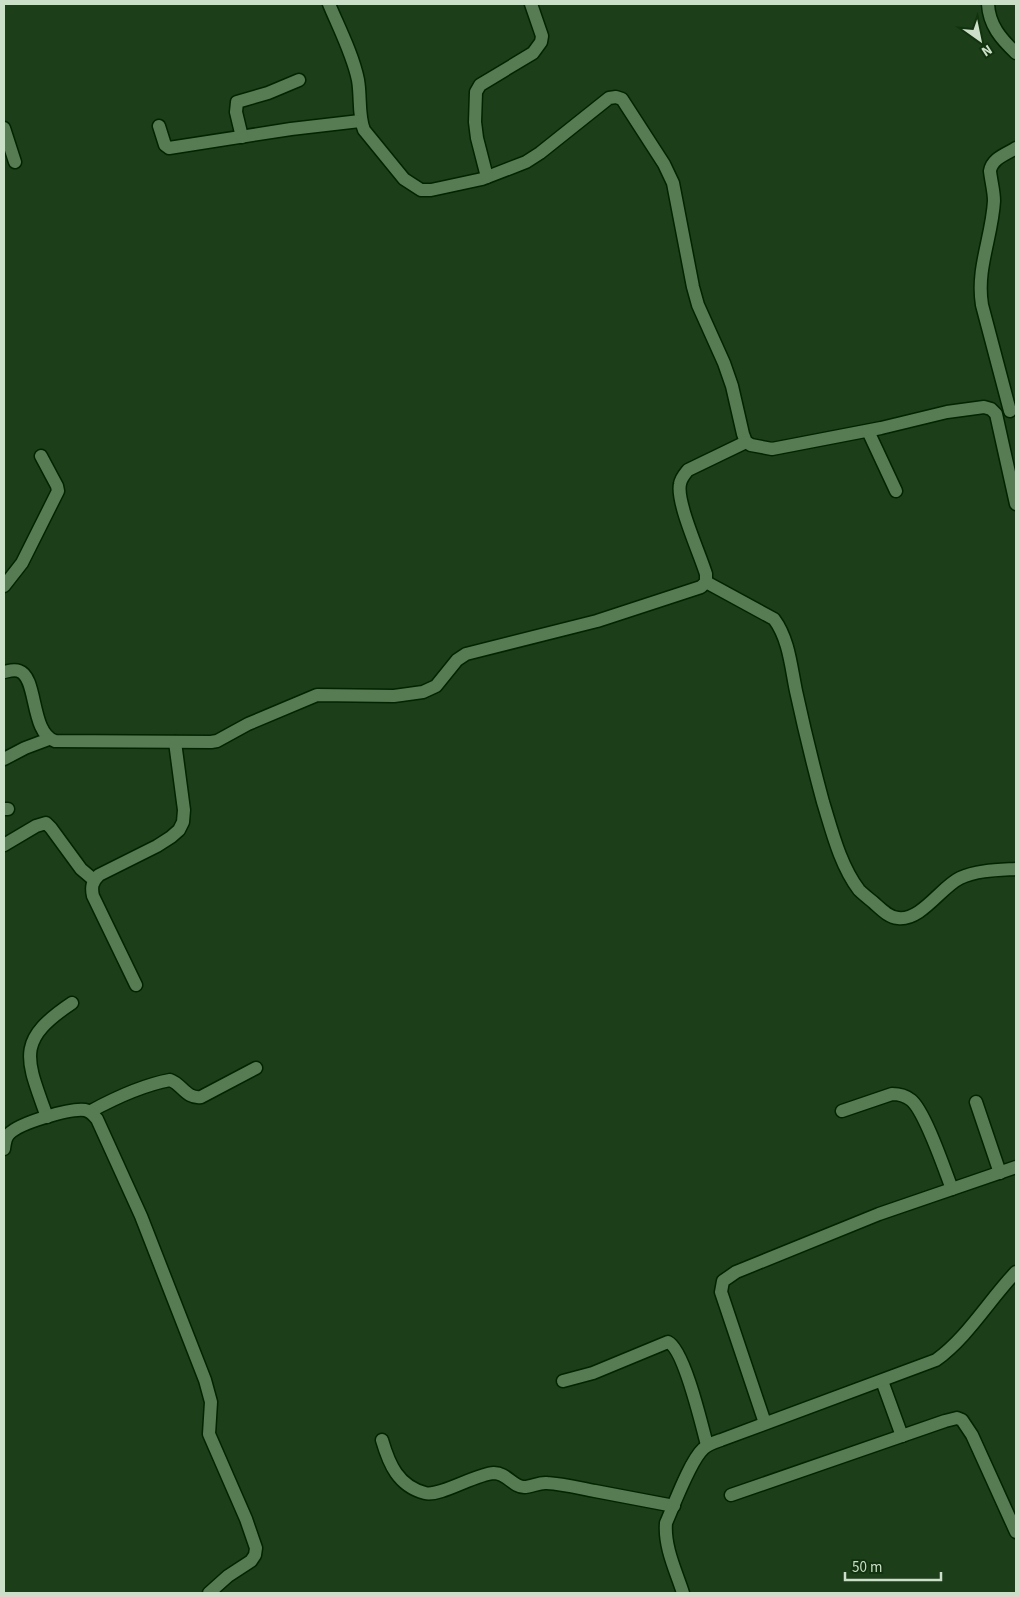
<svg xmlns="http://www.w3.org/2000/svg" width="1020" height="1597" font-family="'Source Sans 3',sans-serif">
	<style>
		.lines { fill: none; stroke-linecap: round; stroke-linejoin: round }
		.street-casing { stroke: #022401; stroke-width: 15 }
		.street { stroke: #577b53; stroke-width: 12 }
	</style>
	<rect width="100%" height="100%" fill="#1c3e18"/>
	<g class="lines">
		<defs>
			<g id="street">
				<path d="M329,4C339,28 353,55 358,80C361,97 358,115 364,130L404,179L421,190H431L482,179L526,162L540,153L609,98L616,97L622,99L664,164L673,183L693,287L698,305L724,363L732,386L743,434L746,442L751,445L772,449L881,428L947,412L984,407L991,409L996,414L1016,504"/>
				<path d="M988,4C989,25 1001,39 1016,53"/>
				<polyline points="159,126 165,145 169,148 291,129 360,121"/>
				<polyline points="4,128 15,162"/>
				<polyline points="242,137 236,112 237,102 268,93 299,80"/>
				<polyline points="487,177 477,138 475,122 476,92 480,85 533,53 541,42 542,36 531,4"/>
				<path d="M1010,411L982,305C976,269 992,237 994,201C994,191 991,181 990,171C992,158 1007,154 1016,148"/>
				<polyline points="868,431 896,491"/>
				<path d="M706,582L774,619C789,639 791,667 796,691C804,728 813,765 823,802C832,831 840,865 859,890C863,894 868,898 873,902C881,909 888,917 898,918C921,921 941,887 960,878C977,870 998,870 1016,869"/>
				<polyline points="4,586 22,563 58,491 57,486 41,456"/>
				<path d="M4,672C9,671 14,669 19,671C38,677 30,733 55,741L211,742L217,741L248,724L317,695L394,696L423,692L436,686L457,660L466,654L597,621L701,587L706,582V574C700,554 676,502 680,484C681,478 684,475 688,470L746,442"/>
				<polyline points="4,759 25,748 49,739"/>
				<polyline points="4,809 8,809"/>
				<polyline points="4,845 36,826 46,823 51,828 81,869 94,880"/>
				<path d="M136,985L93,896C91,887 92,882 99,875L157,846L171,837L179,830L183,822L184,810L175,742"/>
				<polyline points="976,1102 1000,1173"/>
				<path d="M91,1111C115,1098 143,1085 170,1080C182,1084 186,1099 201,1097L256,1068"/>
				<path d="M842,1111L892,1094C898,1094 906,1096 911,1100C925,1111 945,1171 952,1189"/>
				<path d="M47,1117C26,1058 15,1041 72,1003"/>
				<path d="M4,1149C5,1143 5,1138 9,1134C19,1123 70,1108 85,1110C91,1111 93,1115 97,1119L141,1216L205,1380L211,1402L209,1434L246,1519L256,1548L255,1555L251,1561L228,1576L209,1593"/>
				<path d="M563,1381L593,1373L668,1342C684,1349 702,1426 707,1445"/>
				<polyline points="882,1381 902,1436"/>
				<polyline points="765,1423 721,1292 723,1281 736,1272 879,1214 1016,1167"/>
				<path d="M382,1440C389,1464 398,1486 425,1493C440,1497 475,1474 494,1473C507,1473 513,1487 524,1487C532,1487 539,1482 547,1483C563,1484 579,1488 595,1491C621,1496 648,1501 674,1506"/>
				<polyline points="731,1495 945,1421 957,1418 962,1420 972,1435 1016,1532"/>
				<path d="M683,1593C676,1571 664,1547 666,1523C674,1505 690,1461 703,1449C708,1444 715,1442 721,1440L936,1360C968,1337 989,1300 1016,1272"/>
			</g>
		</defs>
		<use href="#street" class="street-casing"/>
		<use href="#street" class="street"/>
	</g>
	<rect width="1020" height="1597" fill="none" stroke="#ccdfc9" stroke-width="10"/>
	<g transform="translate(980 40) rotate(147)" stroke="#11330e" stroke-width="4" paint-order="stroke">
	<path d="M0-4L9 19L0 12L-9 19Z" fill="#ccdfc9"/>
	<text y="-8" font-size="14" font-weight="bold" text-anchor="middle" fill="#ccdfc9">N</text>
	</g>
	<path d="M845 1572v8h96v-8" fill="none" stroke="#ccdfc9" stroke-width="2.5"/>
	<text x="852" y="1572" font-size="15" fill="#ccdfc9" stroke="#11330e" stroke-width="4" paint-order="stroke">50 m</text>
</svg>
